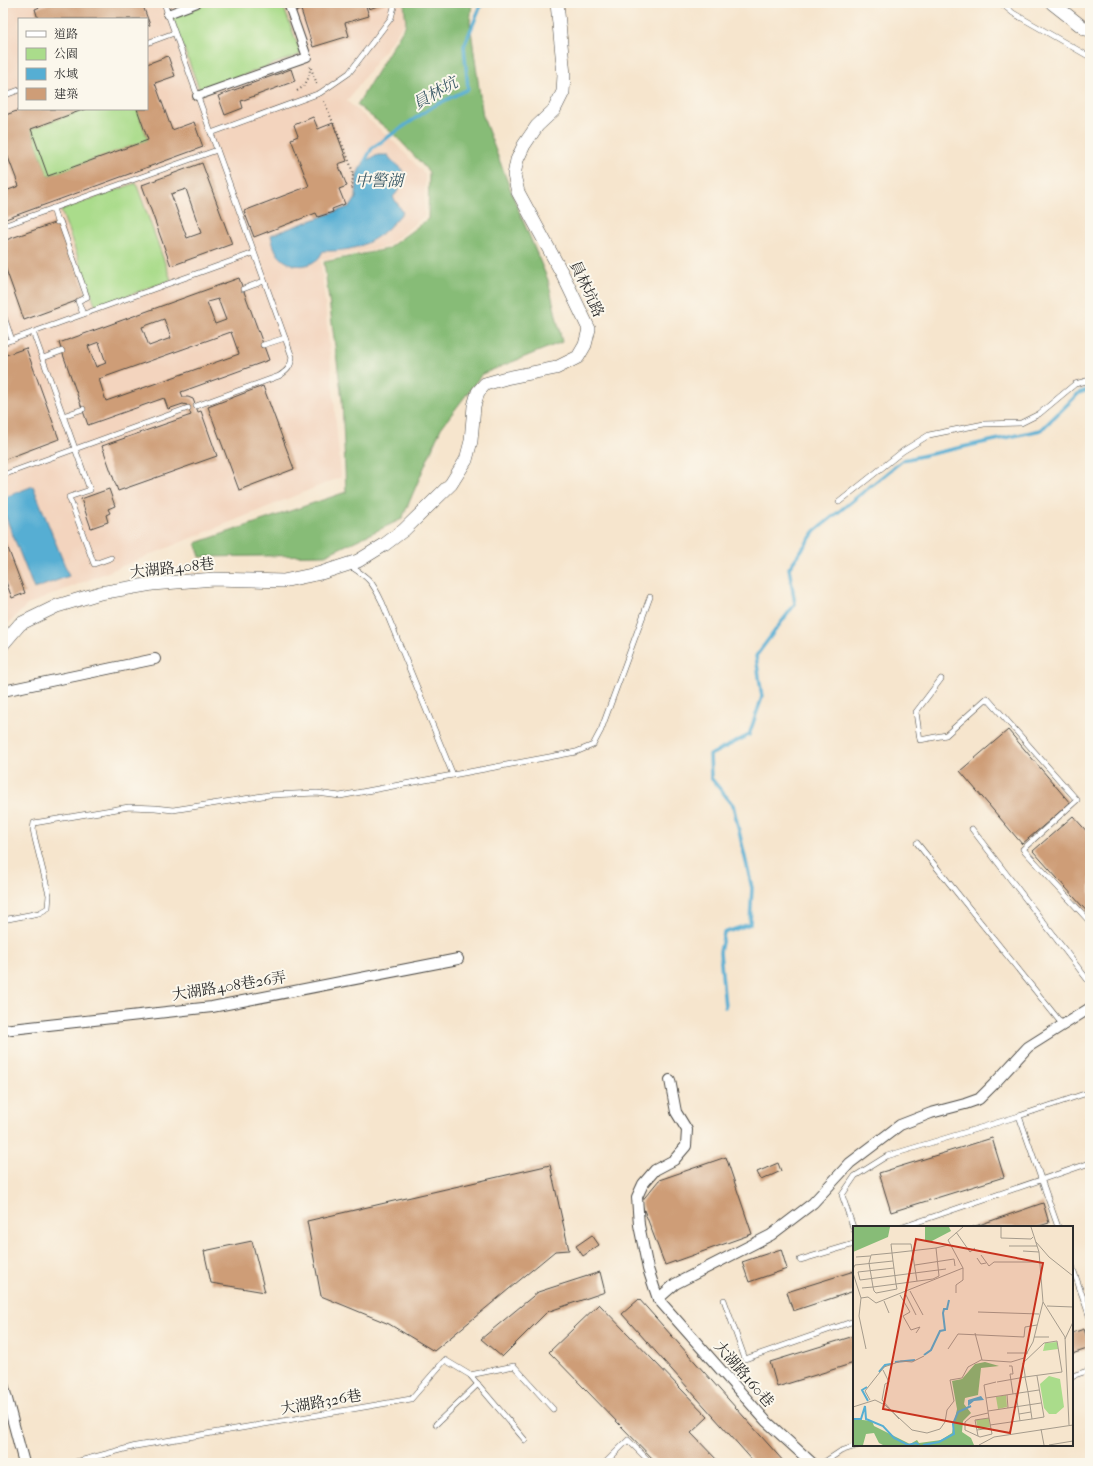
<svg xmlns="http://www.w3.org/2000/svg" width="1093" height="1466" font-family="'IM FELL French Canon','Noto Serif TC',serif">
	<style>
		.built { fill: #f3d4be; fill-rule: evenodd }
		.green { fill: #aadc8b; stroke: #6a845b }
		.forest { fill: #87bc77; stroke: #597451 }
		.water { fill: #56aed3; stroke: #406c7f }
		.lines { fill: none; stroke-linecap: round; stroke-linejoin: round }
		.stream { stroke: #56aed3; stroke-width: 3.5 }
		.building { fill: #ce9d77; fill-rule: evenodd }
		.service-casing { stroke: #494743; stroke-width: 6 }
		.pedestrian-casing { stroke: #494743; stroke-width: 10 }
		.minor-casing { stroke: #494743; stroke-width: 12 }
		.tertiary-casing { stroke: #494743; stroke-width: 14 }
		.path { stroke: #494743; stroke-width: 2; stroke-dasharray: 1 3; stroke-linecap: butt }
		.service { stroke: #fff; stroke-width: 5 }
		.pedestrian { stroke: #fff; stroke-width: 8 }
		.minor { stroke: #fff; stroke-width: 10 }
		.tertiary { stroke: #fff; stroke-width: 13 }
		.labels { text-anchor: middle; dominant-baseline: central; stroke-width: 4; stroke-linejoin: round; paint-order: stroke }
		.street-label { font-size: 15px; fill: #2b2b2b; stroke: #fbf7ec }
		.water-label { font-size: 16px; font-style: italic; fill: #3a5966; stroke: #fbf7ec }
		.inset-river { fill: none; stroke: #56aed3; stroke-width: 2 }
		.inset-road { fill: none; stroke: #a59b8c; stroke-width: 1 }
		.view { fill: #c8321e; fill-opacity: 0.15; stroke: #c8321e; stroke-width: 2 }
		.inset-edge { fill: none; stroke: #2b2b2b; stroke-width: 2 }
	</style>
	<rect width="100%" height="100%" fill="#fbf7ec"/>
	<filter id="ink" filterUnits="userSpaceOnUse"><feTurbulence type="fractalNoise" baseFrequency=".025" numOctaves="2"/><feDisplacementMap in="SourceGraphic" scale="8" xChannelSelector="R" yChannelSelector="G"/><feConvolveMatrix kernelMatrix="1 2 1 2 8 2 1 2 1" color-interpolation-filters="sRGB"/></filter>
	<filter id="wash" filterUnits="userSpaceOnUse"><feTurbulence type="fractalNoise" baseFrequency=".012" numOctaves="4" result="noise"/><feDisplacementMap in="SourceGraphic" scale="16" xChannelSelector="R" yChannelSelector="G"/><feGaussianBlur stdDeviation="0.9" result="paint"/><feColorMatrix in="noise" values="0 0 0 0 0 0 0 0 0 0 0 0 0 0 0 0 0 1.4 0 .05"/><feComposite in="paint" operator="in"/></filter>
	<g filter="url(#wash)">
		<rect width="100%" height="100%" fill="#f6e5cd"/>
		<path class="built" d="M18,3H403L405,22L347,101L392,140L425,174L424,216L386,247L321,260L341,477L27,605L9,623L3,633V9ZM19,19H147V109H19Z"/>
		<g class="green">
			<polygon points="209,3 282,3 301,54 200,91 172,17"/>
			<polygon points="85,109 137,109 148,140 48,176 31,129"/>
			<polygon points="136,183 171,280 96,307 61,210"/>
		</g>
		<polygon class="forest" points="404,3 472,3 470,23 483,117 516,204 548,280 562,342 482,374 441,428 402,519 325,555 200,557 196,543 346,492 342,399 324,262 387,249 428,219 429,172 396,136 357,105 406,24"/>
		<g class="water">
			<path d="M378,155H388C391,161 394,162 399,166C409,175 400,190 393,197L403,212C380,240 360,252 323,251C321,255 319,259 315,261C303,270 284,265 277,253C274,248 272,241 271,235L351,206L356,198L357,175L360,168L365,161Z"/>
			<polygon points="33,486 69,576 34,589 3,510 3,498"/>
		</g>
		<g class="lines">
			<g class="stream">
				<polyline points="365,161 372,148 432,107 468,89 464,46 482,3"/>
				<polyline points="725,1007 720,952 724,933 750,924 752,888 733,805 711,778 710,755 749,735 762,697 756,656 795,604 789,568 815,531 903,460 1041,430 1079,393 1090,389"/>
			</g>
		</g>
		<g id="blocks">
			<g class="building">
				<polygon points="50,3 142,3 150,25 147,26 147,19 38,19 35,9"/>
				<polygon points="292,3 365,3 369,16 345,23 349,36 313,47 301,10 295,12"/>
				<polygon points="367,3 386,3 369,9"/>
				<polygon points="168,56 175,76 155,83 172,130 194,122 203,147 3,220 3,192 19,186 3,144 3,116 22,109 85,109 31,129 48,176 148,140 137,109 147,109 147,64"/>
				<polygon points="291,69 295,81 241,101 243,108 225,115 218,96"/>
				<polygon points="313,117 318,129 333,123 347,161 338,164 347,186 339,189 345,204 332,209 333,212 318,217 316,213 254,237 244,211 309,186 291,139 298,136 294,125"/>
				<path d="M202,163L232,244L171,266L142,185ZM186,189L201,233L187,238L171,194Z"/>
				<polygon points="60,221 87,297 24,320 3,261 3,241"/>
				<path d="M239,278L269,360L181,392L183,397H188L193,399L198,412L201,411L217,456L118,491L102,446L191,415L187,405L183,404L168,409L164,398L88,425L59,343ZM218,299L226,320L215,324L207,302ZM164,319L171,338L149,346L142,327ZM231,332L239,354L106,401L99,379ZM99,342L106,363L96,367L88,346Z"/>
				<polygon points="26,348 59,439 3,460 3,356"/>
				<polygon points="263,386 294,469 239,490 208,407"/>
				<polygon points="109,489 115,506 108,509 110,513 106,515 108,522 91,528 81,499"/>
				<polygon points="3,535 25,593 12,598 3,574"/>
				<polygon points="1008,730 1070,803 1022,844 960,771"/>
				<polygon points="1073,816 1090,835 1090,915 1033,851"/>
				<polygon points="992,1138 1004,1177 891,1212 879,1173"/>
				<polygon points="726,1157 752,1234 665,1265 641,1202 659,1180"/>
				<polygon points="778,1163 781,1171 761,1180 757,1172"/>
				<polygon points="550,1165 569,1250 555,1251 434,1351 389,1324 321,1296 307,1221"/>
				<polygon points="1043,1203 1049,1223 1036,1227 973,1227"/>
				<polygon points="592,1235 599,1245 583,1256 576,1246"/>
				<polygon points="252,1241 265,1292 211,1283 204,1251"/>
				<polygon points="781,1249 787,1269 749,1282 742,1262"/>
				<polygon points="854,1271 854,1291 793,1311 787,1292"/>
				<polygon points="600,1272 605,1292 547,1312 502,1357 481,1339 538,1292"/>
				<polygon points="639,1299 785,1463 755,1463 622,1314"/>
				<polygon points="599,1304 708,1417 691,1433 720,1463 657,1463 549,1352"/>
				<polygon points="1084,1329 1090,1348 1072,1354 1072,1333"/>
				<polygon points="854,1336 854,1363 777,1387 770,1362"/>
			</g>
		</g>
	</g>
	<g filter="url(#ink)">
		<use href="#blocks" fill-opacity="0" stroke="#494743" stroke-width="1"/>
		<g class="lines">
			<defs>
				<g id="service">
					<path d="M164,3L292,357C291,367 287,371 279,376L196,406"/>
					<polyline points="1001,3 1013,13 1090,57"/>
					<polyline points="147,43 174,33"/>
					<polyline points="3,96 19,90"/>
					<polyline points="211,133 320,93 349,73 391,18 395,3"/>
					<polyline points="53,208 57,222 60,221 87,297 78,301 83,314"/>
					<polyline points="3,226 217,150"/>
					<polyline points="243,289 264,281"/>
					<polyline points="3,314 12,340"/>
					<polyline points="33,332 90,490 69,497 94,564 111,558"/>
					<polyline points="3,343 254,253"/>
					<polyline points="263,345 285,338"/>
					<polyline points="43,358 62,351"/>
					<polyline points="63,416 83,409"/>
					<polyline points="3,475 188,408"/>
					<polyline points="839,502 903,451 929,435 984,424 1021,423 1039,414 1075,384 1090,380"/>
					<path d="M350,566C369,578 372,581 382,602L453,775"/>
					<polyline points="941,679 916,712 920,740 946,735 987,698 1077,800 1023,849 1090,922"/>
					<polyline points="972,829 1090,983"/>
					<polyline points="917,843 1062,1024"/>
					<polyline points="3,920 39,913 48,908 49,895 35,839 33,829 34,823 129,807 155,808 173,810 269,795 317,793 340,796 576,752 593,745 601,730 650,597"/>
					<polyline points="1019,1116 1058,1227"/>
					<polyline points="903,1227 1090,1163"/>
					<polyline points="854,1230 842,1195 855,1176 887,1156 1019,1116 1090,1092"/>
					<polyline points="800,1260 854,1244"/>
					<polyline points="1072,1266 1090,1318"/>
					<polyline points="724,1300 745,1359 854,1321"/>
					<polyline points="470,1375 514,1366 553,1409"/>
					<polyline points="1072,1376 1090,1370"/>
					<polyline points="436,1424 478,1384"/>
					<polyline points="72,1463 136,1446 411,1399 445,1360 470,1375 525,1440"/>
					<polyline points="605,1463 628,1440 651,1463"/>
					<polyline points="823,1463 841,1451 859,1445"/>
				</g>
				<g id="pedestrian">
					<polyline points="168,14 197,3"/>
					<polyline points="197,96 307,57 288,3"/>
				</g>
				<g id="minor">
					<polyline points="3,691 155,659"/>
					<polyline points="3,1030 212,1007 458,959"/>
					<polyline points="670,1080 676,1112 687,1130 686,1146 674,1160 655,1170 643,1184 637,1197 639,1225 648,1269 658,1299 766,1421 812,1463"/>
					<polyline points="658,1299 675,1284 771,1235 813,1203 850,1163 900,1125 931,1113 965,1104 979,1099 993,1085 1028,1047 1090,1008"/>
					<polyline points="3,1384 24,1463"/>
				</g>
				<g id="tertiary">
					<polyline points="1052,3 1085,29 1090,30"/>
					<polyline points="3,644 20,624 57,606 100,593 152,584 214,579 283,581 321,573 358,561 384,545 404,530 451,484 466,460 471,441 474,406 478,392 485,384 506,378 556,368 578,357 585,345 589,329 563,275 518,192 514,175 517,160 524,145 537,126 554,110 563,92 564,75 557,3"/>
				</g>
			</defs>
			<use href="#service" class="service-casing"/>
			<use href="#pedestrian" class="pedestrian-casing"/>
			<use href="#minor" class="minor-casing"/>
			<use href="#tertiary" class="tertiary-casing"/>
			<g class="path">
				<polyline points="311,68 317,84"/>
				<path d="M297,91C307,85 310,77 310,66"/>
				<polyline points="324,101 350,163 353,174 352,190"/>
			</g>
			<use href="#service" class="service"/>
			<use href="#pedestrian" class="pedestrian"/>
			<use href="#minor" class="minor"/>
			<use href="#tertiary" class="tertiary"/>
		</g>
	</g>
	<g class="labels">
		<g class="street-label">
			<text transform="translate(587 289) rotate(65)">員林坑路</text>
			<text transform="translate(172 568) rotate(-6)">大湖路408巷</text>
			<text transform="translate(229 986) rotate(-9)">大湖路408巷26弄</text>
			<text transform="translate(744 1374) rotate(49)">大湖路160巷</text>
			<text transform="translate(321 1402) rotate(-10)">大湖路326巷</text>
		</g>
		<g class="water-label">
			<text transform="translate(435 93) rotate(-30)">員林坑</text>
			<text x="379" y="180">中警湖</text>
		</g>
	</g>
	<g transform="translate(853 1226)">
		<rect width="220" height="220" fill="#f6e5cd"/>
		<path d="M204,116L205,123L190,125L192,117ZM196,150L207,153L211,181L203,188H196L191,182L187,158ZM153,169L154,181L145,183L143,171ZM136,192L137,201L125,203L123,194Z" fill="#aadc8b"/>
		<path d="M0,1H37L35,11L0,26ZM72,1H96L98,5L77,16L72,14ZM132,136L146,140L128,142L125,169L112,172L111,178L118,187L110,195L109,206L118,212L121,219H30L26,217L21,207L13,208L10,219H0V193L19,195L21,200L57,218L64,214L66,217L88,214L99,207L104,183L99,155L109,153L122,138Z" fill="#87bc77"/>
		<path d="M128,170L131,174L121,175L115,180V174Z" fill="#56aed3"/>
		<path class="inset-river" d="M71,129L78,124L87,105L92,104L90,87L91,83H94L96,74M42,136L62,134M26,146L32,139L38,138M14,161L9,164L15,175M0,193H8L12,180L13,193L30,200L41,212L55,219L63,217L66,219M70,219L86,216L101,208L100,198L105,186L118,180"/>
		<path class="inset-road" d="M148,1V12L178,13L180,11M178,1L186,26L190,76L212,111L216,199M103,6L117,26L122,22M183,16L196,31L220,50M156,20H184M83,22L95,19M170,25L186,26M128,29L136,40L141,36H187M3,31L17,30M124,32L128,38L133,37M62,39L101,33L102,40M41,42L5,46L7,54L93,43M0,43L2,39L40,35L43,58L80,53L86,50L83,22L39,27L40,35M0,47L8,72L15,71L23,77L110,42M9,62L20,61L43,58L44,63L23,67L21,65L20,61L16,37L18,29L39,27L38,18H58L64,55M57,65L70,89M52,67L63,89M103,67V59L110,54V42L95,14L110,1M47,69L57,86L50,90L58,104L67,101L63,107M8,72L6,90L13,123M31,75L36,87M194,80L220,81M125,86L186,88M122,107L129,134M181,111H196M212,113L220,96M95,123L105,108L171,111L172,101L184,99M154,127H175M156,140H159L160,148H157L160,168M30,144L36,156L32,158L29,174L46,193M144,156L172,151L209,146L204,115L191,117L170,137L172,149V151L175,166L177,179L178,186M163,168L167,195M154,169L155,182M133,172L186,164M17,174L12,165L31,141L48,135L59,136L71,130M0,181L22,174L32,179L59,204L74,207L87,203L92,196L94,184L101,175L97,154L109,152L115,141L128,134L158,136L171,132L180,116L190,76M135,185L188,177M135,187L118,191L112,196V204L127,211L139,208L136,192L131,159L143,156M179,193L191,191L184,150M137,199L179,193L178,186L166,188M188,203L191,219M124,204L138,202M125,210L122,194L136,192M126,219L141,211L220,199M196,219L220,215"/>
		<path class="view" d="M63,13L190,37L157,207L30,183Z"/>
		<rect width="220" height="220" class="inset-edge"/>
	</g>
	<rect width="1093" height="1466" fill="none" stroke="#fbf7ec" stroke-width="16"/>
	<rect x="18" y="18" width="130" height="92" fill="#fbf7ec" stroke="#a8a59f"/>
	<rect x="26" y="31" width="20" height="6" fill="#ffffff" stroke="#a8a59f"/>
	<text x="54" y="38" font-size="12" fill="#2b2b2b">道路</text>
	<rect x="26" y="48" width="20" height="12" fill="#aadc8b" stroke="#a8a59f"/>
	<text x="54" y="58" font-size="12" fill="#2b2b2b">公園</text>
	<rect x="26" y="68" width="20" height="12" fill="#56aed3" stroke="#a8a59f"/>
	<text x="54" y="78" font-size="12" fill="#2b2b2b">水域</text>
	<rect x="26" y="88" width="20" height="12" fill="#ce9d77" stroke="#a8a59f"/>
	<text x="54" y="98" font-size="12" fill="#2b2b2b">建築</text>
</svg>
